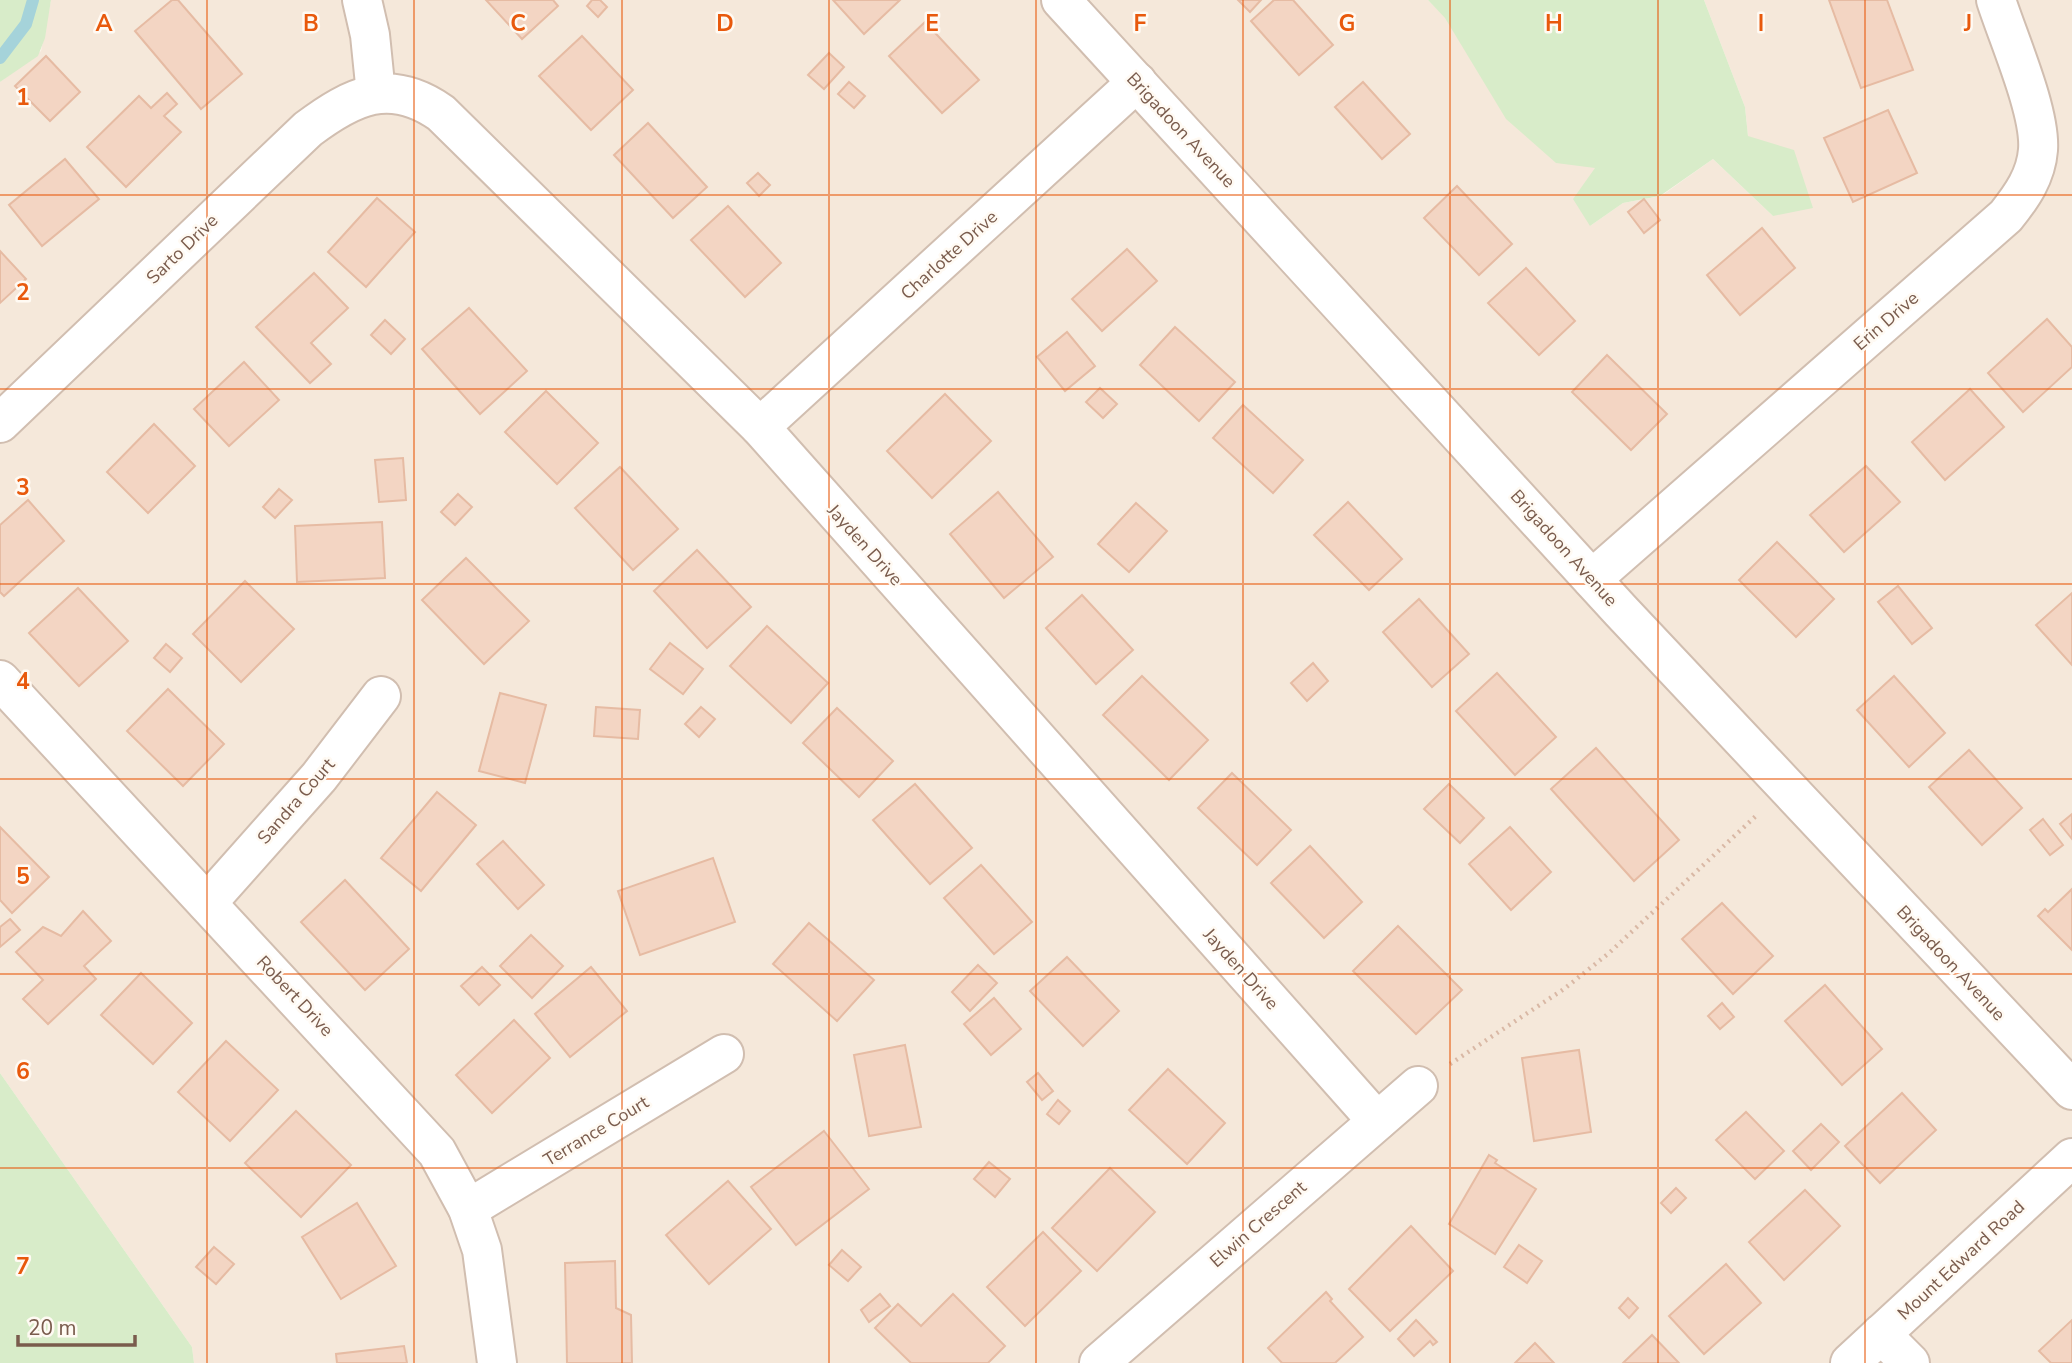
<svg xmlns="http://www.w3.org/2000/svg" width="2072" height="1363" font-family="'Nunito Sans',sans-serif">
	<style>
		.residential { fill: #f5e8da }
		.green { fill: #d8ecc9 }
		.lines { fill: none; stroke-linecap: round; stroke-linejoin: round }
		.stream { stroke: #a5d3da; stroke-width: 12 }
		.building { fill: #f3d5c3; stroke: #e6bba3; stroke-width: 2 }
		.minor-casing { stroke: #d1beb0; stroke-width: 42 }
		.path { stroke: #d9b8a5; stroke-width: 4.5; stroke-dasharray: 2 5; stroke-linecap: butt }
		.minor { stroke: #fff; stroke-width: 38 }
		.grid { fill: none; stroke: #e8590c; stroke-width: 2; stroke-opacity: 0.55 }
		.labels { text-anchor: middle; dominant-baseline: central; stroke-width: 5; stroke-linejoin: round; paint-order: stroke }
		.street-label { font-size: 18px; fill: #7a5c4d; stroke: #fffaf3 }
		.grid-label { font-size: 23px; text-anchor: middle; font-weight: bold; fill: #e8590c; stroke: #fffaf3; stroke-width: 5; stroke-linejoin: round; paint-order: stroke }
	</style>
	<rect width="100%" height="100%" fill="#fdf6ec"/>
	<polygon class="residential" points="51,0 1428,0 1595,168 1590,226 1623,203 1661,196 1713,159 1773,216 1748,136 1745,107 1704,0 2072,0 2072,1363 194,1363 192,1347 0,1073 0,82 41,51"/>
	<g class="green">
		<polygon points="0,0 51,0 45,38 38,56 0,82"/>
		<polygon points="1428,0 1704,0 1745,107 1748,136 1794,150 1813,208 1773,216 1713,159 1660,196 1623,203 1590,226 1573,199 1595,168 1556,163 1506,119 1445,18"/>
		<polygon points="0,1073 192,1347 194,1363 0,1363"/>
	</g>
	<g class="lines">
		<polyline class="stream" points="0,58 26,24 33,0"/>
	</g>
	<g class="building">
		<polygon points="172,0 178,0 242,74 201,109 135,31"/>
		<polygon points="486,0 553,0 558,6 522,39"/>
		<polygon points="592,0 600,0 607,7 598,17 587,6"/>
		<polygon points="833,0 900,0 864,34"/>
		<polygon points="1238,0 1261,0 1250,12"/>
		<polygon points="1274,0 1293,0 1333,45 1299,75 1251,21"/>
		<polygon points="1829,0 1887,0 1913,70 1861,88"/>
		<polygon points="925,22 979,80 942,113 889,56"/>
		<polygon points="582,36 633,90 591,130 539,76"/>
		<polygon points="829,53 844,67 824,89 808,75"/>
		<polygon points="46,56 80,92 50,121 15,86"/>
		<polygon points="849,82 865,96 854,108 838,94"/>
		<polygon points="1363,82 1410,134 1382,159 1335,107"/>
		<polygon points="167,93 177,104 164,116 181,132 126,187 87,147 139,96 151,108"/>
		<polygon points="1888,110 1917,173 1853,202 1824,138"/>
		<polygon points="648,123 707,187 673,218 614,155"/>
		<polygon points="65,159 99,199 42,246 9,205"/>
		<polygon points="758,173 770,185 759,196 747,183"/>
		<polygon points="1457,186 1512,244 1479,275 1424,218"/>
		<polygon points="377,198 415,232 366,287 328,252"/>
		<polygon points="1644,199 1660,220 1644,233 1628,212"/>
		<polygon points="728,206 781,263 745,297 691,240"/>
		<polygon points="1762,228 1795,268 1740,315 1707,275"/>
		<polygon points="1127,249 1157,281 1102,331 1072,299"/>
		<polygon points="0,251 26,279 0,303"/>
		<polygon points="1526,268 1575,321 1539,355 1488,303"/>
		<polygon points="314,273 348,308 311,343 331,364 310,383 256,327"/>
		<polygon points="469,308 527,371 480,414 422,349"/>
		<polygon points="2047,319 2072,347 2072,367 2023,412 1988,373"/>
		<polygon points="385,320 405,339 391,354 371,335"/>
		<polygon points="1175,327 1235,382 1199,421 1140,365"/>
		<polygon points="1067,332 1095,366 1065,391 1037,357"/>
		<polygon points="1607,355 1667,414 1631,450 1572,392"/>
		<polygon points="244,362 279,400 229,446 194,409"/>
		<polygon points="1100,388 1117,404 1103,418 1086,402"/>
		<polygon points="1970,389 2004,427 1945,480 1912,442"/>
		<polygon points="546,391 598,443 557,484 505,432"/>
		<polygon points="945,394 991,441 932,498 887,451"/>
		<polygon points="1243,405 1303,460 1273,493 1213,438"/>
		<polygon points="154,424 195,466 148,513 107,472"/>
		<polygon points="403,458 406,500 379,502 375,460"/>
		<polygon points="1866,466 1900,502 1844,552 1810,515"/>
		<polygon points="620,467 678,529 633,570 575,508"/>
		<polygon points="279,489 292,500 275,518 263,507"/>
		<polygon points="998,492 1053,557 1004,598 950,534"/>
		<polygon points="458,494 472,507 455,525 441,512"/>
		<polygon points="28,500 64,541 4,596 0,592 0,525"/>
		<polygon points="1348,502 1402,559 1369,590 1314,535"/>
		<polygon points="1136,503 1167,531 1129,572 1098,544"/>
		<polygon points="382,522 385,578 297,582 295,526"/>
		<polygon points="1777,542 1834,599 1796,637 1739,580"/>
		<polygon points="697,550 751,607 707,648 654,591"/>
		<polygon points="466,558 529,621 484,664 422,600"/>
		<polygon points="245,581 294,629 241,682 193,634"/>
		<polygon points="1898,586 1932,628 1912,644 1878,602"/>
		<polygon points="78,588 128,641 79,686 29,633"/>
		<polygon points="2072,593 2072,665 2036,625"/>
		<polygon points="1082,595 1133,650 1096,684 1046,628"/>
		<polygon points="1419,599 1469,654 1432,687 1383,632"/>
		<polygon points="767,626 828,683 791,723 730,666"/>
		<polygon points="670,643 703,669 683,694 650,669"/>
		<polygon points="166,644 182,658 170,672 154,658"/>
		<polygon points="1313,663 1328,681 1307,701 1291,683"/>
		<polygon points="1497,673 1556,737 1515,775 1456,711"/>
		<polygon points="1142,676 1208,740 1169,780 1103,715"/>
		<polygon points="1894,676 1945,733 1909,767 1857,710"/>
		<polygon points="168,689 224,744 183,786 127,731"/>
		<polygon points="500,693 546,705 525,783 479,771"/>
		<polygon points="596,707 640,710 638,739 594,736"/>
		<polygon points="701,707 715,719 699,737 685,724"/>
		<polygon points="837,708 893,761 859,797 803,743"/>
		<polygon points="1596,748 1679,840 1634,881 1551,789"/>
		<polygon points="1969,750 2022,808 1982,845 1929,787"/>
		<polygon points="1232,773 1291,830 1257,865 1198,808"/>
		<polygon points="915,784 972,848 930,884 873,820"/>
		<polygon points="1449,784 1484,818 1460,843 1424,809"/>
		<polygon points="437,792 476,825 421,891 381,858"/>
		<polygon points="2072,814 2072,839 2060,824"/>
		<polygon points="2043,819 2063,845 2050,855 2030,830"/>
		<polygon points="0,827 49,877 12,913 0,900"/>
		<polygon points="1510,827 1551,872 1511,910 1469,864"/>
		<polygon points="503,841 544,885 518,909 477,864"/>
		<polygon points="1310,846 1362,902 1324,938 1271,883"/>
		<polygon points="713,858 735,922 640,955 618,891"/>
		<polygon points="981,865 1032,922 994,954 944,898"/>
		<polygon points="345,880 409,949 365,990 301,922"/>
		<polygon points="2072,889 2072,950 2038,916 2045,909 2048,912"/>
		<polygon points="1722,903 1773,956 1733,994 1682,939"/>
		<polygon points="83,911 111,941 84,966 96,979 48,1024 23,999 43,980 16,952 43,927 61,936"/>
		<polygon points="10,919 20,930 0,947 0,927"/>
		<polygon points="809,923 874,980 837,1021 773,964"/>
		<polygon points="1398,926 1462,990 1416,1034 1353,971"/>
		<polygon points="531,935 563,966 532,998 500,966"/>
		<polygon points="1067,957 1119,1011 1083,1046 1030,991"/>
		<polygon points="978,965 997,983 970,1011 952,992"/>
		<polygon points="482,967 500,985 479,1005 461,986"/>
		<polygon points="591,967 627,1011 570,1057 535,1014"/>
		<polygon points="141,973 192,1023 153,1064 101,1015"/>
		<polygon points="1825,985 1882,1049 1842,1085 1785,1021"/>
		<polygon points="994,998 1021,1029 991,1055 964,1024"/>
		<polygon points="1722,1003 1734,1017 1720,1029 1708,1016"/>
		<polygon points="514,1020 550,1058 492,1113 456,1075"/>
		<polygon points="226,1041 278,1090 230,1141 178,1092"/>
		<polygon points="905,1045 921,1127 869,1136 854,1055"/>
		<polygon points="1579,1050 1591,1132 1534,1141 1522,1058"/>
		<polygon points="1168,1069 1225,1123 1187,1164 1129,1110"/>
		<polygon points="1038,1073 1053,1091 1042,1100 1027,1082"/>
		<polygon points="1902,1093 1936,1130 1880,1183 1845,1146"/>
		<polygon points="1058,1100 1070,1111 1059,1124 1047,1114"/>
		<polygon points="296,1111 351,1165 301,1217 245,1163"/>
		<polygon points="1746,1112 1784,1151 1755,1179 1716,1140"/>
		<polygon points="1821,1124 1839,1142 1811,1170 1793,1151"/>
		<polygon points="824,1131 869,1189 796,1245 751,1187"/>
		<polygon points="1489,1155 1497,1160 1495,1163 1536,1189 1495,1254 1449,1224"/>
		<polygon points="989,1162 1010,1179 995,1197 974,1179"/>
		<polygon points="1110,1168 1155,1212 1097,1271 1052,1228"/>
		<polygon points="728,1181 771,1229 709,1284 666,1235"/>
		<polygon points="1676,1188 1686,1198 1671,1213 1661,1203"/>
		<polygon points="1805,1190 1840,1226 1784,1280 1749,1242"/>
		<polygon points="357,1203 396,1266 341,1299 302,1237"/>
		<polygon points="1411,1226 1453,1271 1390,1331 1349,1289"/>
		<polygon points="1043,1232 1081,1271 1025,1326 987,1287"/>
		<polygon points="1519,1245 1542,1261 1527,1283 1504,1267"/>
		<polygon points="214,1247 234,1264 216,1284 196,1267"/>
		<polygon points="842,1250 861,1267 848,1281 829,1265"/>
		<polygon points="615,1261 616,1308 631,1315 632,1363 567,1363 565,1263"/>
		<polygon points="1726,1264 1761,1303 1704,1354 1669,1316"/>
		<polygon points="1326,1292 1332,1299 1330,1301 1363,1337 1335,1363 1282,1363 1268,1348"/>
		<polygon points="880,1294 890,1306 869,1322 861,1310"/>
		<polygon points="953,1294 1005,1346 988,1363 911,1363 875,1328 898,1304 921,1326"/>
		<polygon points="1628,1298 1638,1308 1629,1318 1619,1308"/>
		<polygon points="1416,1320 1437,1342 1433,1345 1430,1341 1414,1356 1398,1339"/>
		<polygon points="2072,1320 2072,1363 2051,1363 2039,1351"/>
		<polygon points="1652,1335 1679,1363 1623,1363"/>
		<polygon points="1535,1343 1554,1363 1515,1363"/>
		<polygon points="404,1346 407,1363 337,1363 336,1354"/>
	</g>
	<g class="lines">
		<defs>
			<g id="minor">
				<polyline points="362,0 370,35 376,94"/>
				<polyline points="1061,0 1621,611 2072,1090"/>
				<path d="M0,423L308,129C352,96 390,77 441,113L760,427L1377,1121"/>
				<polyline points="760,427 1137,82"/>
				<path d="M1592,579L2006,216C2022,196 2036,176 2038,150C2041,112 2008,38 1996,0"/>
				<polyline points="0,680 437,1152 468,1209 482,1250 497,1363"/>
				<polyline points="207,903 319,777 381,696"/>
				<polyline points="468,1209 724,1054"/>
				<polyline points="1881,1334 1910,1363"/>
				<polyline points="1099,1363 1418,1086"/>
				<polyline points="1850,1363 2072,1158"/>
			</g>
		</defs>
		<use href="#minor" class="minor-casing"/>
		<polyline class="path" points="1450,1064 1564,989 1609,953 1758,814"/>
		<use href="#minor" class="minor"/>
	</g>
	<path class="grid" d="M207,0V1363M414,0V1363M622,0V1363M829,0V1363M1036,0V1363M1243,0V1363M1450,0V1363M1658,0V1363M1865,0V1363M0,195H2072M0,389H2072M0,584H2072M0,779H2072M0,974H2072M0,1168H2072"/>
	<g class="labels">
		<g class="street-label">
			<text transform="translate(1181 130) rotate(47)">Brigadoon Avenue</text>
			<text transform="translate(182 249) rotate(-44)">Sarto Drive</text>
			<text transform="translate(949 255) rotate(-42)">Charlotte Drive</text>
			<text transform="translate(1886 321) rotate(-41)">Erin Drive</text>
			<text transform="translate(865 545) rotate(48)">Jayden Drive</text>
			<text transform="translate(1564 548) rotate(48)">Brigadoon Avenue</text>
			<text transform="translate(296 801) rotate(-49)">Sandra Court</text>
			<text transform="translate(1951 963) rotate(47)">Brigadoon Avenue</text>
			<text transform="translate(1241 969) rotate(48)">Jayden Drive</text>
			<text transform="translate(295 996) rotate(47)">Robert Drive</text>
			<text transform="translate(596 1131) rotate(-31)">Terrance Court</text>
			<text transform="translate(1258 1224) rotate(-41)">Elwin Crescent</text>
			<text transform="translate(1961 1260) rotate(-43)">Mount Edward Road</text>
		</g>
	</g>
	<g class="grid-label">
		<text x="104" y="31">A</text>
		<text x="311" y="31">B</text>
		<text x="518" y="31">C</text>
		<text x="725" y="31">D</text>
		<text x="932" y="31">E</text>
		<text x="1140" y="31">F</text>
		<text x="1347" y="31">G</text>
		<text x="1554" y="31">H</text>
		<text x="1761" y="31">I</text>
		<text x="1968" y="31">J</text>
		<text x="23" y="105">1</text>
		<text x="23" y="300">2</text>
		<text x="23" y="495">3</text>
		<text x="23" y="689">4</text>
		<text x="23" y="884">5</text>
		<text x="23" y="1079">6</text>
		<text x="23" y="1274">7</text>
	</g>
	<path d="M18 1335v10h117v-10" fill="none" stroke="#7a5c4d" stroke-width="3.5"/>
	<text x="28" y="1335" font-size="21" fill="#7a5c4d" stroke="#fffaf3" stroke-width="5" paint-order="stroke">20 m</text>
</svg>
